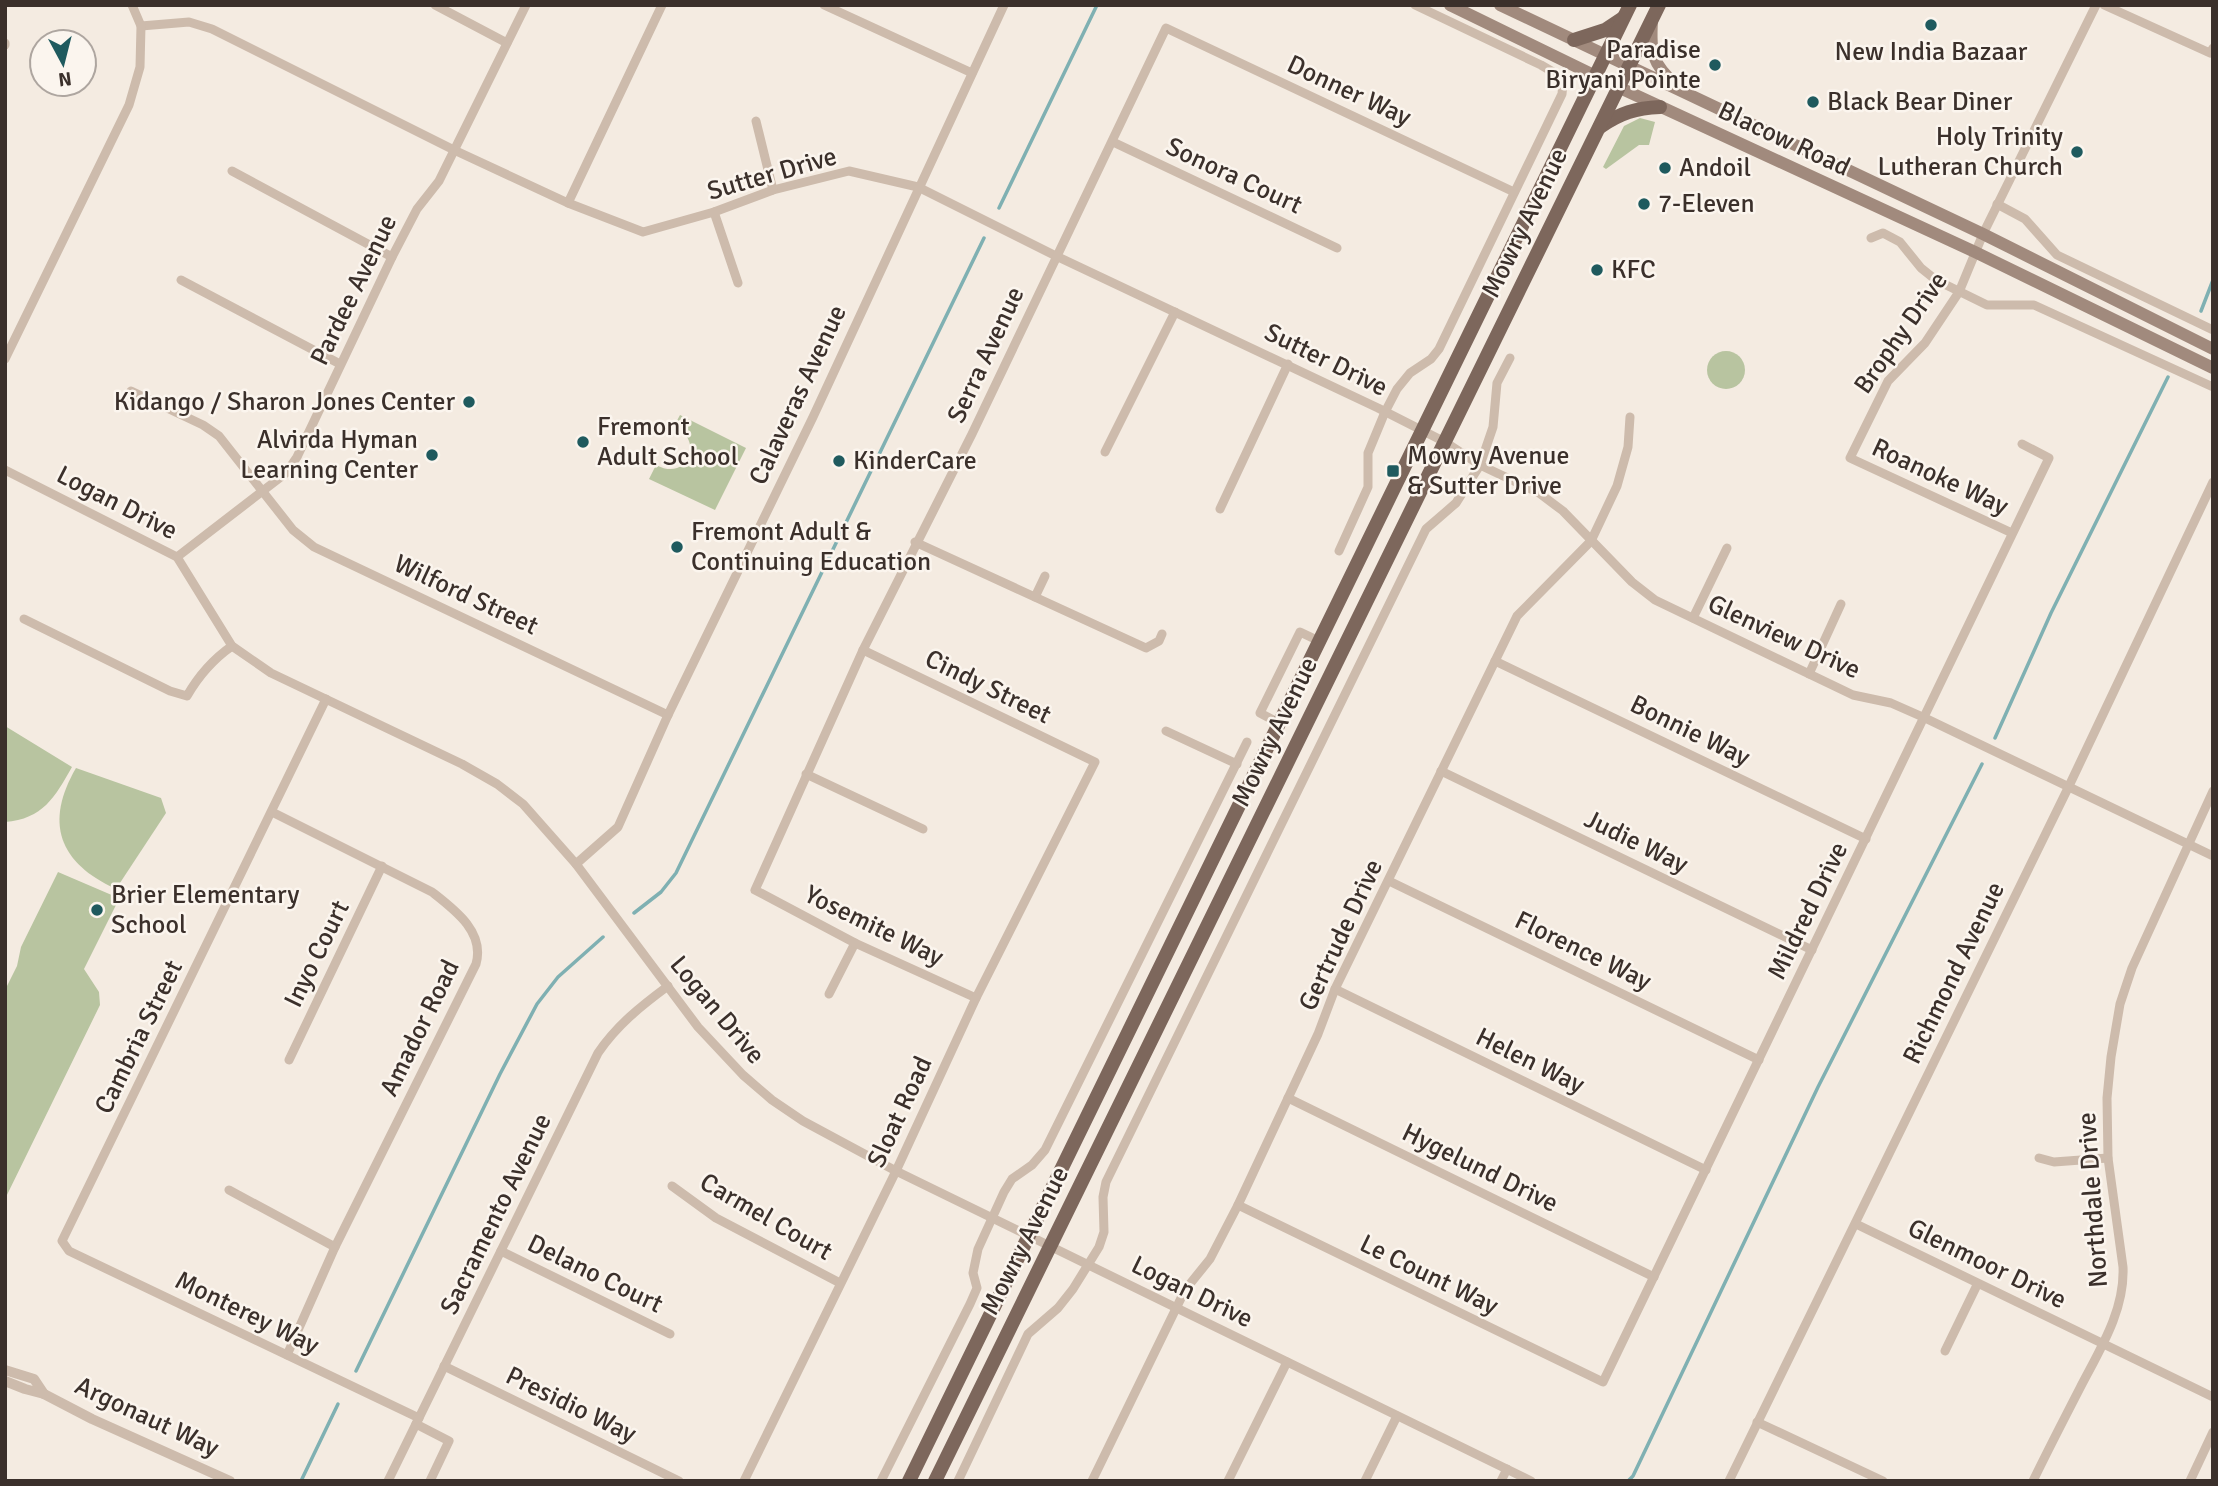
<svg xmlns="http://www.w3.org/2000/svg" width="2218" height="1486" font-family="Signika,sans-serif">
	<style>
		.green { fill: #b8c4a0 }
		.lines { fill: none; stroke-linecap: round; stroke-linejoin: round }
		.stream { stroke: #7fb0b2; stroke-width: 3.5 }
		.minor { stroke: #cdbbac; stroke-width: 9 }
		.tertiary { stroke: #cdbbac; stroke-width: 10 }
		.secondary { stroke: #a18a7d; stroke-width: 12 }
		.primary { stroke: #7d675c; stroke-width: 14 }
		.poi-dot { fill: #1f5a5e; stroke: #fbf5ee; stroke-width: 2.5 }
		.labels { text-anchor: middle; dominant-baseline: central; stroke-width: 5; stroke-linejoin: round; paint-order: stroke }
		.poi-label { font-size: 26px; fill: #3b302b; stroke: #fbf5ee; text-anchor: start }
		.street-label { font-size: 26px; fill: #3b302b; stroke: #fbf5ee }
	</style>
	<rect width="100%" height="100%" fill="#f4ebe1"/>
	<g class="green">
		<polygon points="1640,118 1655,122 1649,145 1639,145 1606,169 1603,167 1624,126"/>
		<circle cx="1726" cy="370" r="19"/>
		<path d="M680,415L746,448L715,510L649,479L656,465C686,481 699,446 684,434C681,431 677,430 673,428Z"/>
		<path d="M5,726L72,767C55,797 43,819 5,822Z"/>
		<path d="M76,768L161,798L166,813L116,889C59,863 44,823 76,768Z"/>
		<polygon points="58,872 114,896 117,903 84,969 99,992 100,1005 5,1199 5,990 17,966 21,947"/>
	</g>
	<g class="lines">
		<g class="stream">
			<polyline points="999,208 1097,5"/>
			<polyline points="2201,311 2213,280"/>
			<polyline points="1995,738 2051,613 2168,377"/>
			<polyline points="634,913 661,892 676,873 984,238"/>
			<polyline points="356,1371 500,1074 537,1004 558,977 603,937"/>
			<polyline points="301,1481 338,1404"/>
			<polyline points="1628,1481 1633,1476 1818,1087 1982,764"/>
		</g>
		<g class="minor">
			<polyline points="435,5 507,43"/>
			<polyline points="824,5 972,73"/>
			<polyline points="2104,5 2210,53 2213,48"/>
			<polyline points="141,26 189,22 212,29 454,150 568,203 643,232 714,212 773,190 849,171 918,187 1056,256 1378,408 1445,442 1480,465 1539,493 1563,511 1632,582 1655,600 1853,695 1891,703 1925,718 2213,856"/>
			<polyline points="5,43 5,45"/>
			<polyline points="756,121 773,190"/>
			<polyline points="1113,142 1337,248"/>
			<polyline points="232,171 392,257"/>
			<polyline points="568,203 662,5"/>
			<polyline points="1997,204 2025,219 2057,255 2213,330"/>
			<polyline points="714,212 738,283"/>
			<polyline points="1871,238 1883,233 1900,242 1921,268 1936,280 1987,305 2034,305 2213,387"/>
			<polyline points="181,280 340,364"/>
			<polyline points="5,359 129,105 140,67 141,26 132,5"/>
			<polyline points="131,391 203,425 219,436 293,530 314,547 668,715"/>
			<polyline points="1105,452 1175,312"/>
			<polyline points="5,470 177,557 232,646 271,673 462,764 497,784 523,804 576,864 698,1027 743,1075 772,1100 803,1121 896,1171 1531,1481"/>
			<polyline points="1220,509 1288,364"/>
			<polyline points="2012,533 1850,458 1888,381 1925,343 1959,292 1983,234 2096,5"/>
			<polyline points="915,542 1146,648 1159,641 1162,634"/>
			<polyline points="1339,551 1368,487 1368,453 1385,412 1397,389 1410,373 1431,359 1439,349 1562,94 1563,83 1558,75 1541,65 1415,5"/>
			<polyline points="177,557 286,473 297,457 392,257 417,209 439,181 526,5"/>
			<polyline points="1035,597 1045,576"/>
			<polyline points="1693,618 1727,548"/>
			<path d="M24,619L170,691L187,696C199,675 212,660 232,646"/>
			<polyline points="1495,661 1866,839"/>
			<polyline points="1809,674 1841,604"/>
			<polyline points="326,699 62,1241 69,1251 419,1418"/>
			<polyline points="1279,723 1260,713 1300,632 1319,641"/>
			<polyline points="1166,731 1237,764"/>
			<polyline points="1441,771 1812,950"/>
			<polyline points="806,774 923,829"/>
			<path d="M272,812L432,892C455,910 485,932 476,964L335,1247L287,1355"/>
			<polyline points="576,864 618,827 668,715 813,417 1004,5"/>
			<polyline points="1389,881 1759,1060"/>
			<polyline points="1335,989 1706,1170"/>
			<polyline points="829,994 855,943"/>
			<polyline points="976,998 855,943 755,890 863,650 972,434 1166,28 1514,192"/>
			<polyline points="289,1060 382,866"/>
			<polyline points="1288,1098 1654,1277"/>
			<polyline points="2039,1158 2054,1162 2108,1158"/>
			<polyline points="672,1186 716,1218 840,1283"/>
			<polyline points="229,1190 335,1247"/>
			<polyline points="1238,1205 1603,1382 2049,458 2022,444"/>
			<polyline points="1856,1224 2213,1397"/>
			<polyline points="501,1251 670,1334"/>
			<polyline points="1945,1351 1977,1285"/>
			<polyline points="444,1366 679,1481"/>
			<polyline points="1757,1422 1883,1481"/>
			<polyline points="416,1424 449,1441 430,1481"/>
			<path d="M388,1481L598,1053C617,1025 641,1006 668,986"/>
			<polyline points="744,1481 896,1171 976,998 1095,762 863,650"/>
			<polyline points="881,1481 970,1304 977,1288 973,1273 978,1249 1004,1192 1012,1179 1032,1165 1045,1150 1247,742"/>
			<polyline points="958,1481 1028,1334 1058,1308 1073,1289 1099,1247 1104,1232 1103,1197 1106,1182 1426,529 1456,503 1480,465 1493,427 1497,383 1510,358"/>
			<polyline points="1092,1481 1185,1290 1210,1259 1238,1205 1318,1034 1335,989 1517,616 1591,541 1617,486 1628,447 1630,417"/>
			<polyline points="1228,1481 1287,1362"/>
			<polyline points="1365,1481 1397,1416"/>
			<polyline points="1501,1481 1507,1469"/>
			<polyline points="1729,1481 2069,786 2213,482"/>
			<path d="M2033,1481C2048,1450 2064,1419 2080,1388C2099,1351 2125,1311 2123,1267L2108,1158L2107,1098L2111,1057L2120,1004L2132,968L2213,791"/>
			<polyline points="2190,1481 2213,1432"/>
		</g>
		<g class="tertiary">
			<polyline points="5,1370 34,1379 44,1394"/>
			<polyline points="5,1381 25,1389 44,1394 92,1419 230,1481"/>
		</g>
		<g class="secondary">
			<polyline points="1450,5 1618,87 1975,252 2213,368"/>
			<polyline points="1500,5 1983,234 2213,349"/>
			<path d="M1652,21C1650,52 1652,64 1676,85"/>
		</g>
		<g class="primary">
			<polyline points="1574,40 1605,30 1623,18"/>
			<path d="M1600,127C1620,113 1636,108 1660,107"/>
			<polyline points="909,1481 1630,5"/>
			<polyline points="935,1481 1659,5"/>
		</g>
	</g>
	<g class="poi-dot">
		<circle cx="1931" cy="25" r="7"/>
		<circle cx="1715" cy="65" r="7"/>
		<circle cx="1813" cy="102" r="7"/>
		<circle cx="2077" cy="152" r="7"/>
		<circle cx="1665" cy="168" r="7"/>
		<circle cx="1644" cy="204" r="7"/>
		<circle cx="1597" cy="270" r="7"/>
		<circle cx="469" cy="402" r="7"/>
		<circle cx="583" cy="442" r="7"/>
		<circle cx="432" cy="455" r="7"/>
		<circle cx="839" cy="461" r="7"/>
		<rect x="1386" y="464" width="14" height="14" rx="3.5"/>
		<circle cx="677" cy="547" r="7"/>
		<circle cx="97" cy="910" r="7"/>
	</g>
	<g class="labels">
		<g class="poi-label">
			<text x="1701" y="50" text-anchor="end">Paradise<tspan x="1701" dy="30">Biryani Pointe</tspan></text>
			<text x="1931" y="52" text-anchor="middle">New India Bazaar</text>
			<text x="1827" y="102">Black Bear Diner</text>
			<text x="2063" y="137" text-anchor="end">Holy Trinity<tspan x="2063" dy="30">Lutheran Church</tspan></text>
			<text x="1679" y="168">Andoil</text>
			<text x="1658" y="204">7-Eleven</text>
			<text x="1611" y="270">KFC</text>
			<text x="455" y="402" text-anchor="end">Kidango / Sharon Jones Center</text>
			<text x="597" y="427">Fremont<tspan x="597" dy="30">Adult School</tspan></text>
			<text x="418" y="440" text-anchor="end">Alvirda Hyman<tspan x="418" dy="30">Learning Center</tspan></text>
			<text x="1407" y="456">Mowry Avenue<tspan x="1407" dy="30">&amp; Sutter Drive</tspan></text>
			<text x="853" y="461">KinderCare</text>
			<text x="691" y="532">Fremont Adult &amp;<tspan x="691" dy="30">Continuing Education</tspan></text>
			<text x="111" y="895">Brier Elementary<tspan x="111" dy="30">School</tspan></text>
		</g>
		<g class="street-label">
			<text transform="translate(1349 91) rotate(25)">Donner Way</text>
			<text transform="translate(1784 139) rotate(25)">Blacow Road</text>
			<text transform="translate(772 174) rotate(-16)">Sutter Drive</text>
			<text transform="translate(1234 176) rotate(25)">Sonora Court</text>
			<text transform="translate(1525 223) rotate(-64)">Mowry Avenue</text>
			<text transform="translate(354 290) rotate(-64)">Pardee Avenue</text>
			<text transform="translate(1901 333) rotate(-55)">Brophy Drive</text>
			<text transform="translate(986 355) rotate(-65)">Serra Avenue</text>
			<text transform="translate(1326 360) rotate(26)">Sutter Drive</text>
			<text transform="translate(798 395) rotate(-65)">Calaveras Avenue</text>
			<text transform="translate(1940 477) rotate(25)">Roanoke Way</text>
			<text transform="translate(117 503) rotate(27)">Logan Drive</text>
			<text transform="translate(466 595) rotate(25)">Wilford Street</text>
			<text transform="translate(1784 637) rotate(25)">Glenview Drive</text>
			<text transform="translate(988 687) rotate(26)">Cindy Street</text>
			<text transform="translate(1690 731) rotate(26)">Bonnie Way</text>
			<text transform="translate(1275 732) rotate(-64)">Mowry Avenue</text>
			<text transform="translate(1636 842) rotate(26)">Judie Way</text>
			<text transform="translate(1808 911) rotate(-64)">Mildred Drive</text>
			<text transform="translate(874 926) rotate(26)">Yosemite Way</text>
			<text transform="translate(1341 935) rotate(-65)">Gertrude Drive</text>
			<text transform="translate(1583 951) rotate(26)">Florence Way</text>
			<text transform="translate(317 954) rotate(-64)">Inyo Court</text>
			<text transform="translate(1954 973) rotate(-64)">Richmond Avenue</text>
			<text transform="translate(717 1010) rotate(50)">Logan Drive</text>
			<text transform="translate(420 1028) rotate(-64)">Amador Road</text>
			<text transform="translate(139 1037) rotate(-64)">Cambria Street</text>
			<text transform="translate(1530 1061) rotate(26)">Helen Way</text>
			<text transform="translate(900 1112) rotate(-65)">Sloat Road</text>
			<text transform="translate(1480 1168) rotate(26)">Hygelund Drive</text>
			<text transform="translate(2093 1200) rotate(-94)">Northdale Drive</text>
			<text transform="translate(496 1214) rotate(-64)">Sacramento Avenue</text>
			<text transform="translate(766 1217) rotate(30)">Carmel Court</text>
			<text transform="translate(1025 1241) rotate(-63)">Mowry Avenue</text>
			<text transform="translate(1987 1264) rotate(26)">Glenmoor Drive</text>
			<text transform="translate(595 1274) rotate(26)">Delano Court</text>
			<text transform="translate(1429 1275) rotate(26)">Le Count Way</text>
			<text transform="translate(1192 1292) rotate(26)">Logan Drive</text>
			<text transform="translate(247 1313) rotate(26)">Monterey Way</text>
			<text transform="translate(571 1405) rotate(26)">Presidio Way</text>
			<text transform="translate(147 1417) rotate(25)">Argonaut Way</text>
		</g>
	</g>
	<rect width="2218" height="1486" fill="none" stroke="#3b302b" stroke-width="14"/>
	<g transform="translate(63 63) rotate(173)"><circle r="33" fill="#fbf5ee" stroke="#aea6a0" stroke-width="2"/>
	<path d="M0-5L12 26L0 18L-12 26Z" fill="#1f5a5e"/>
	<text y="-10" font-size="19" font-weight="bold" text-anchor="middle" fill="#3b302b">N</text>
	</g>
</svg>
